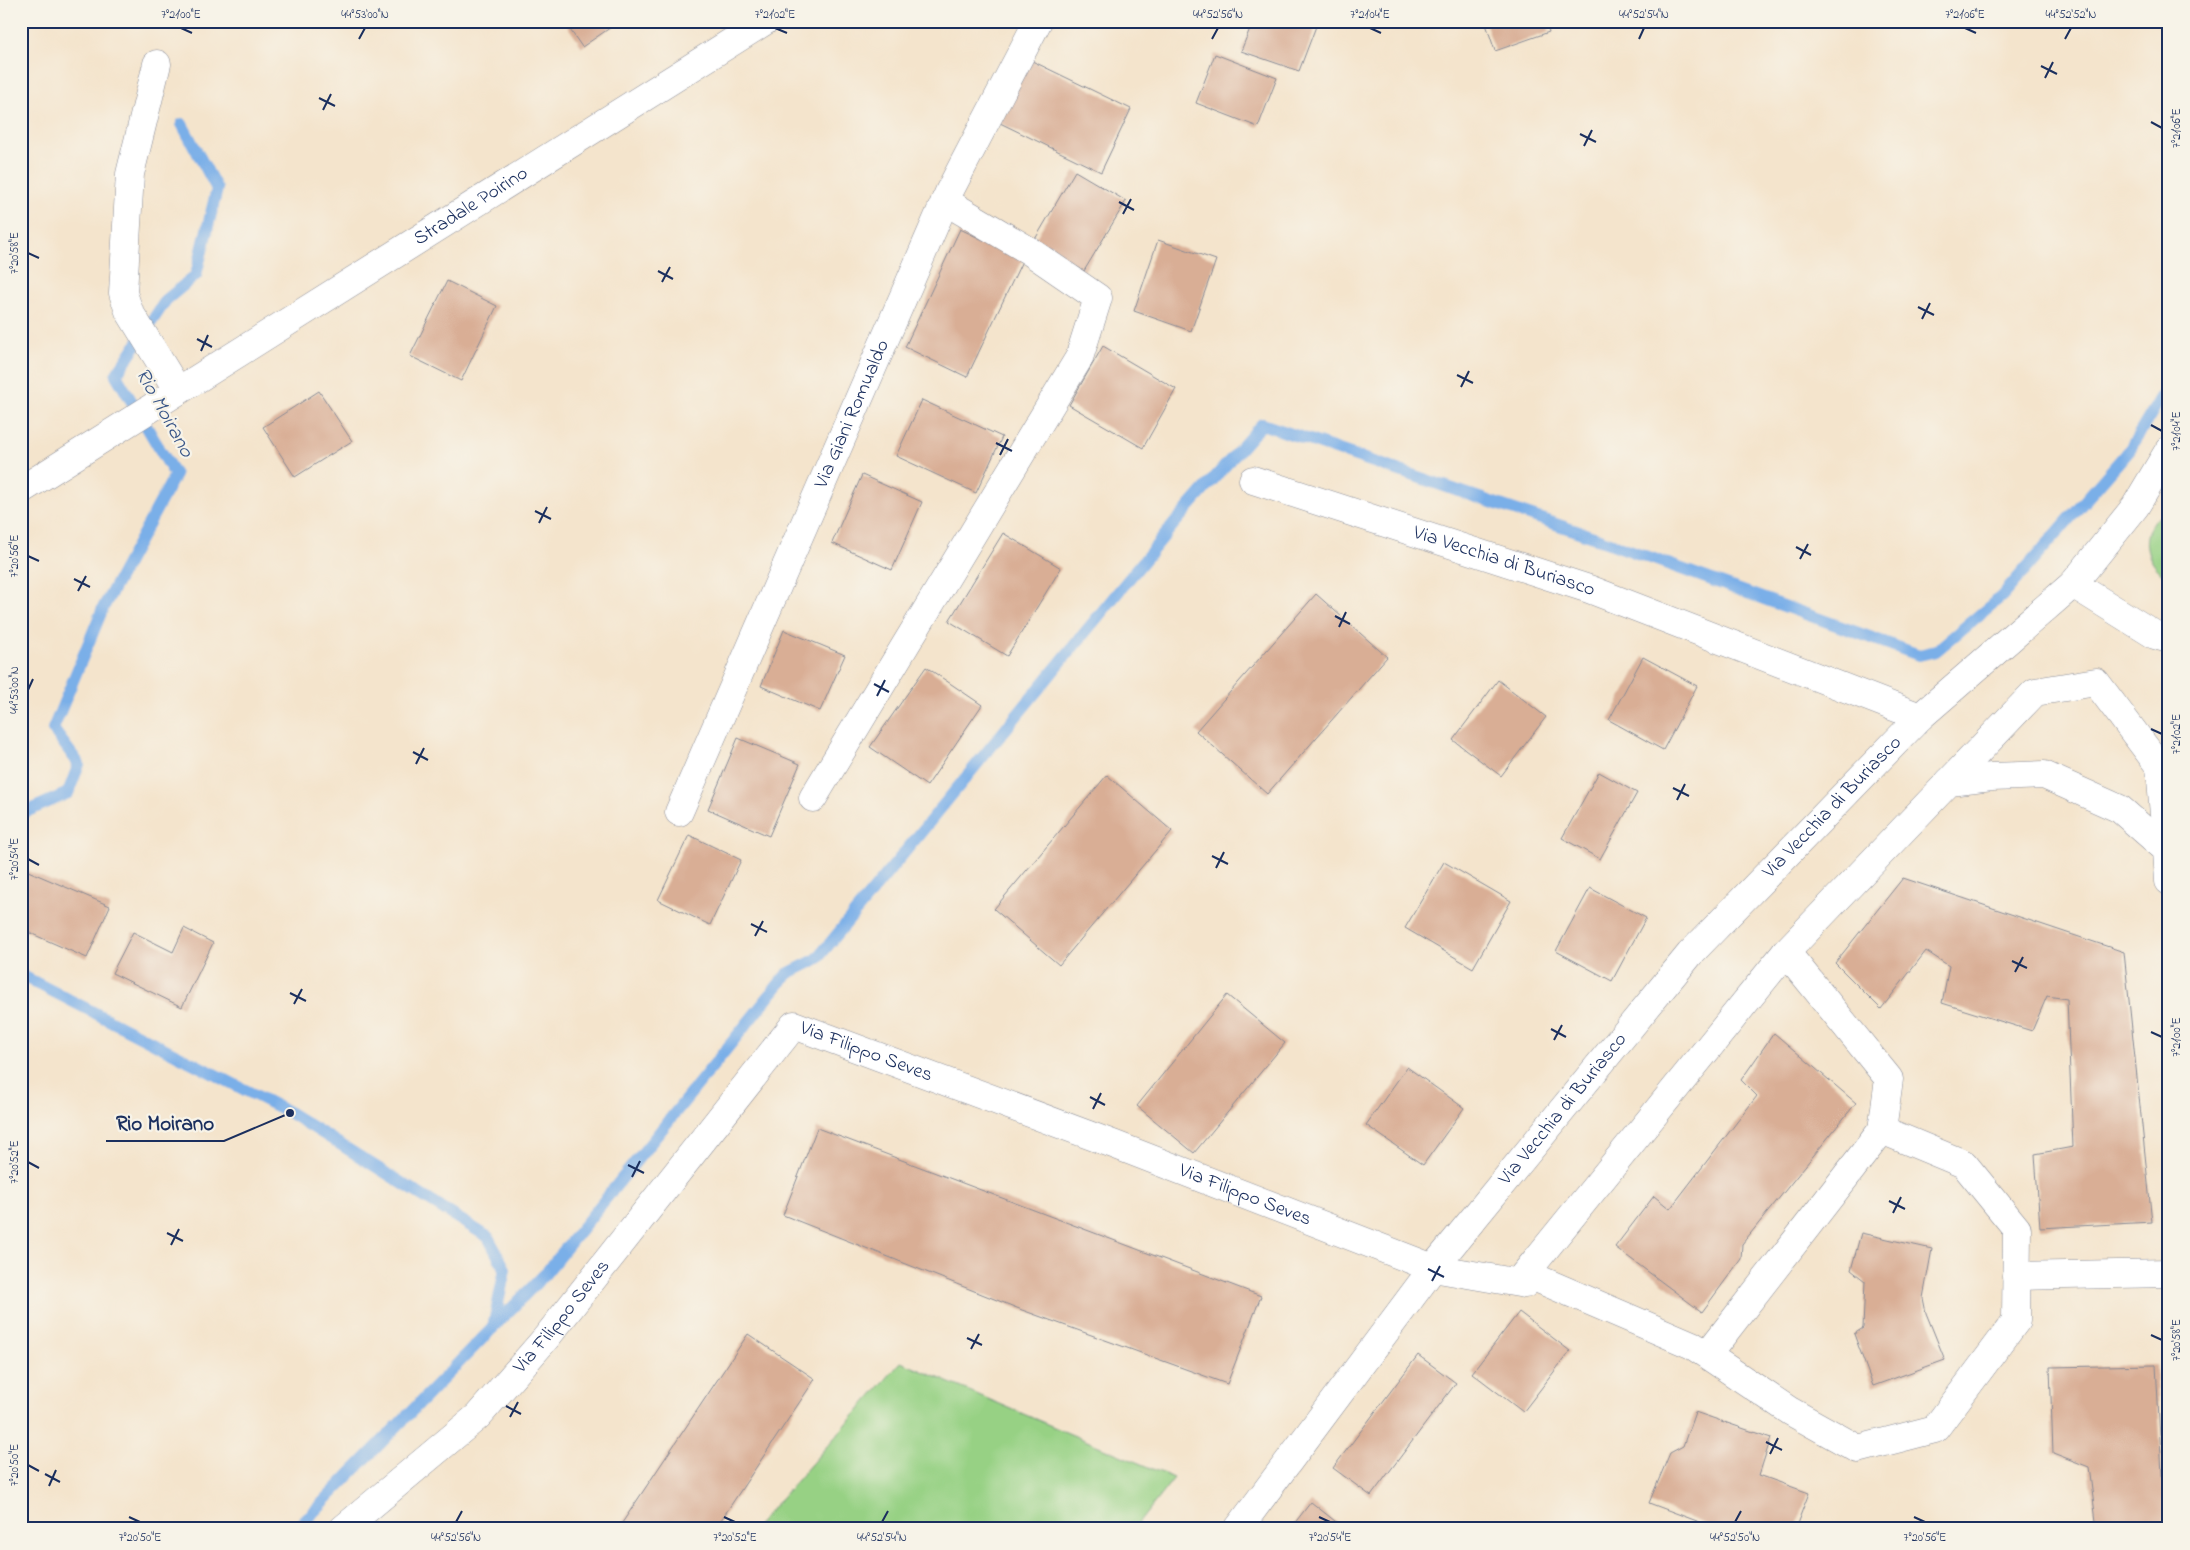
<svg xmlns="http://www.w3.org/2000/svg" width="2190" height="1550" font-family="'Indie Flower',sans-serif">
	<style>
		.green { fill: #97d184; stroke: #598071 }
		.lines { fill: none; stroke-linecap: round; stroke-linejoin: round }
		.stream { stroke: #7aafe8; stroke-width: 12 }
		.building { fill: #d9ae95 }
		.pedestrian-casing { stroke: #888a95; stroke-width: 29 }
		.minor-casing { stroke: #888a95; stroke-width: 29 }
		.secondary-casing { stroke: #888a95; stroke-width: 29 }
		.pedestrian { stroke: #fff; stroke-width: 28 }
		.minor { stroke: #fff; stroke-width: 28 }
		.secondary { stroke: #fff; stroke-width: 28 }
		.ticks { fill: none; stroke: #1b2f5e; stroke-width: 2 }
		.labels { text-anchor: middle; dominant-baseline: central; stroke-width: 4.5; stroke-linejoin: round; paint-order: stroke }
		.street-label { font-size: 20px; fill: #1b2f5e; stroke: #f7f3e8 }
		.water-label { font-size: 21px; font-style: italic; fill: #385587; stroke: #f7f3e8 }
		.leader { fill: none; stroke: #1b2f5e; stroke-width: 2 }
		.callout-dot { fill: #1b2f5e; stroke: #f7f3e8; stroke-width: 2 }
		.callout-label { font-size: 21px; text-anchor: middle; font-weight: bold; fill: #1b2f5e; stroke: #f7f3e8; stroke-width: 4.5; stroke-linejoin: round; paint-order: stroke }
		.neatline { fill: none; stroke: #1b2f5e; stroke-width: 2 }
		.ticks-label { font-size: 12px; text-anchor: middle; fill: #1b2f5e }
	</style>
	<rect width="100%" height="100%" fill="#f7f3e8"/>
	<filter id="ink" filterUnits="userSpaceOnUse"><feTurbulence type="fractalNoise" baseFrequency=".02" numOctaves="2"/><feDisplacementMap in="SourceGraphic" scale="10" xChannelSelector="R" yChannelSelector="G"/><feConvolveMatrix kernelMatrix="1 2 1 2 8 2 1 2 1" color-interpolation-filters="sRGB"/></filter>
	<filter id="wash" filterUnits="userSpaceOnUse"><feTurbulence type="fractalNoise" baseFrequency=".0096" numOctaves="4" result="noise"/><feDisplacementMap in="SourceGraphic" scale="20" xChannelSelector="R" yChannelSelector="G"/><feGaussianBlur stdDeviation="1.12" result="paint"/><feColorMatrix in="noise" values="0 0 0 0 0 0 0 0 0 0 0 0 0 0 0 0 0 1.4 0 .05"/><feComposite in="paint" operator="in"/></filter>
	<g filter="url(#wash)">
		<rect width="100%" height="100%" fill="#f4e4cc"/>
		<g class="green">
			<path d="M2169,511V578C2142,563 2136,525 2169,511Z"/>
			<polygon points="901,1362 1174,1478 1134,1529 754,1529"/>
		</g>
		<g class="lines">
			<g class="stream">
				<polyline points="21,814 68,793 79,764 53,729 103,608 175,475 116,375 166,300 196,275 217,189 182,124"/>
				<polyline points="21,975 290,1113 488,1237 505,1269 493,1328"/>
				<polyline points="297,1529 545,1274 787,974 817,959 1174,524 1262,424 1582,533 1919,655 1936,651 2002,596 2130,449 2169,384"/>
			</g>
		</g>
		<g id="blocks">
			<g class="building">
				<polygon points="389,21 405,21 403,26"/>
				<polygon points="564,21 620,21 582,47"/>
				<polygon points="1253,21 1318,21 1299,71 1241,51"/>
				<polygon points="1485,21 1546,21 1549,32 1495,51"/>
				<polygon points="1215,54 1277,78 1258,127 1196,103"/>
				<polygon points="1030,60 1131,109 1101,172 1000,123"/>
				<polygon points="1075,171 1126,201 1084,271 1034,241"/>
				<polygon points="960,229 1023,259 967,377 905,347"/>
				<polygon points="1158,240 1216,260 1191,331 1134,311"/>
				<polygon points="447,281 497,306 461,381 410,356"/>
				<polygon points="1103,346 1176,389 1143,448 1069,405"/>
				<polygon points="319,391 352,441 295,477 263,427"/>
				<polygon points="922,400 1002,437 976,493 896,456"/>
				<polygon points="862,475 922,502 892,570 832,543"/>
				<polygon points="1003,533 1061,568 1007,656 949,621"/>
				<polygon points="1316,594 1387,657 1267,794 1196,731"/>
				<polygon points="21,598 27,604 21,609"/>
				<polygon points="784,630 845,655 820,711 761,686"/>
				<polygon points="1643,657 1697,686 1663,750 1609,720"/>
				<polygon points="926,667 982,705 927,786 870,747"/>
				<polygon points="1498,680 1546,717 1501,776 1453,740"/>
				<polygon points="738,738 800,764 769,836 708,809"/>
				<polygon points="1599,772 1637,793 1600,859 1562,838"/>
				<polygon points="1107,775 1172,831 1059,965 994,909"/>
				<polygon points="689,835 741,860 710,925 658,900"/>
				<polygon points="1444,862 1511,901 1473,968 1405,928"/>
				<polygon points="21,868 110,906 87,958 21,929"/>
				<polygon points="1903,878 2124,952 2152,1222 2040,1228 2035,1154 2073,1147 2067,999 2047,996 2032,1031 1942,1003 1949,966 1926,951 1881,1009 1835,963"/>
				<polygon points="1590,888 1646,918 1612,981 1556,951"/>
				<polygon points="184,928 213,943 182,1007 112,973 133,932 173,952"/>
				<polygon points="1227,995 1285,1043 1194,1153 1137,1106"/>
				<polygon points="1774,1033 1856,1103 1742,1244 1741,1259 1702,1312 1615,1247 1654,1196 1670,1209 1757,1096 1741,1080"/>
				<polygon points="1407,1067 1464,1108 1423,1165 1366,1125"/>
				<polygon points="817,1128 1261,1296 1227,1384 1022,1310 783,1215"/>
				<polygon points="1861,1233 1932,1249 1923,1298 1926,1313 1945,1360 1873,1386 1854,1334 1863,1328 1865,1281 1851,1270"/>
				<polygon points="1519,1312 1570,1351 1523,1412 1472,1373"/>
				<polygon points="748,1334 815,1379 715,1529 631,1529 622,1523"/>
				<polygon points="1418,1355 1456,1383 1371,1496 1333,1468"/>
				<polygon points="2156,1365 2165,1529 2097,1529 2089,1467 2053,1453 2050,1367"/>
				<polygon points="1695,1412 1771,1438 1759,1475 1809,1493 1795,1529 1718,1529 1649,1503 1670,1453 1683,1446"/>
				<polygon points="1311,1502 1345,1529 1290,1529"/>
			</g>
		</g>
	</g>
	<g filter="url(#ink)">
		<use href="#blocks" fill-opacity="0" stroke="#888a95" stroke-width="1"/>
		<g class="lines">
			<defs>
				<g id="pedestrian">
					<polyline points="1949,782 2035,692 2096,682 2160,767 2167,850"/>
					<polyline points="1786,952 1889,1079 1882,1130"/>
					<polyline points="1433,1268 1525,1284 1524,1275 1786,952 1949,782 1992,777 2044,775 2120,809 2167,850 2169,881"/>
					<polyline points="1524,1275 1536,1278 1692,1345 1790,1411 1858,1449 1935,1429 2016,1321 2017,1229 1964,1164 1882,1130 1707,1355"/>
					<polyline points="2016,1276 2169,1273"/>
				</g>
				<g id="minor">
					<polyline points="157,64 130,174 123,293 129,311 178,391"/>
					<path id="s1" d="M1253,480L1589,589L1920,717"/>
					<polyline points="2073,584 2155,635 2169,639"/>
					<polyline points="813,798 1079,358 1098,298 1028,250 945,201"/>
					<path id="s2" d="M679,812L949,192L1038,21"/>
					<path id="s3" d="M343,1529L478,1416L546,1338L794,1025L1113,1144L1433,1268"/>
					<path id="s4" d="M1238,1529L1433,1268L1690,954L1920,717L2073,584L2135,507L2169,450"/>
				</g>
				<g id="secondary">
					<path id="s5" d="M21,490L765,21"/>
				</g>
			</defs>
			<use href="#pedestrian" class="pedestrian-casing"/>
			<use href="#minor" class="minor-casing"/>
			<use href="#secondary" class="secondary-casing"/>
			<use href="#pedestrian" class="pedestrian"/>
			<use href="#minor" class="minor"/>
			<use href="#secondary" class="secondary"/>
		</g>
	</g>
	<path class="ticks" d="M181,28L192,33M775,28L787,33M1370,28L1381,33M1965,28L1976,33M359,39L365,28M1212,39L1218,28M1639,39L1644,28M2065,39L2071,28M2041,66L2057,74M2045,78L2053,62M319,98L335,106M323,110L331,94M2151,122L2162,128M1580,134L1596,142M1584,146L1592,130M1119,202L1134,210M1123,214L1131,199M28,253L39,258M658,271L673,279M662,282L670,267M1918,307L1934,315M1922,319L1930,303M197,339L212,347M201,351L208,335M1457,375L1473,383M1461,387L1469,371M2151,425L2162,431M996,443L1012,451M1000,455L1008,439M535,511L551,519M539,523L547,507M1796,547L1811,555M28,556L39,561M1800,559L1808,544M74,579L90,587M78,591L86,576M1335,616L1350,624M1339,627L1346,612M874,684L889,692M28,690L33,679M877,696L885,680M2151,729L2162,734M413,752L428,760M416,764L424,748M1673,788L1689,796M1677,800L1685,784M1212,856L1228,864M28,859L39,865M1216,868L1224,852M751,924L767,932M755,936L763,921M2012,961L2027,968M2015,972L2023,957M290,993L306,1001M294,1004L302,989M1551,1029L1566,1037M2151,1032L2162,1037M1554,1040L1562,1025M1090,1097L1105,1105M1093,1109L1101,1093M28,1162L39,1168M628,1165L644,1173M632,1177L640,1161M1889,1201L1905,1209M1893,1213L1901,1197M167,1233L183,1241M171,1245L179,1229M1428,1269L1444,1277M1432,1281L1440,1266M2151,1335L2162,1340M967,1338L982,1345M971,1349L979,1334M506,1406L521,1414M510,1417L518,1402M1766,1442L1782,1450M1770,1454L1778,1438M28,1465L39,1471M45,1474L60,1482M49,1486L56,1470M129,1517L140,1522M724,1517L735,1522M1319,1517L1330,1522M1914,1517L1925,1522M456,1522L462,1511M882,1522L888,1511M1735,1522L1741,1511"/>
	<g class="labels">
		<g class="street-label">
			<text stroke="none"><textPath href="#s5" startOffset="532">Stradale Poirino</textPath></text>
			<text stroke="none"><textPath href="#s2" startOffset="434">Via Giani Romualdo</textPath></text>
			<text stroke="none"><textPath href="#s1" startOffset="264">Via Vecchia di Buriasco</textPath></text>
			<text stroke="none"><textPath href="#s4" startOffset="936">Via Vecchia di Buriasco</textPath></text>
			<text stroke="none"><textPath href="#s3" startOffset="756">Via Filippo Seves</textPath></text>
			<text stroke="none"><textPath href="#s4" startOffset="531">Via Vecchia di Buriasco</textPath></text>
			<text stroke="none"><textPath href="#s3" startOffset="1161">Via Filippo Seves</textPath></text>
			<text stroke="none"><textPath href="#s3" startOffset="306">Via Filippo Seves</textPath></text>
		</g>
		<g class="water-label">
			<text transform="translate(164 413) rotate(61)">Rio Moirano</text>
		</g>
	</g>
	<path class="leader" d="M290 1113L224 1141H106"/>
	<circle class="callout-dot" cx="290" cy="1113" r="5"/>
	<g class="callout-label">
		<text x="165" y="1130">Rio Moirano</text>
	</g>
	<rect width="2190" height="1550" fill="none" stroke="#f7f3e8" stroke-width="55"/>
	<rect x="28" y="28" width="2134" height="1494" class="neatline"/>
	<g class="ticks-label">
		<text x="181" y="18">7°21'00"E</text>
		<text x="365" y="18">44°53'00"N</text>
		<text x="775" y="18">7°21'02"E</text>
		<text x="1218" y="18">44°52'56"N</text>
		<text x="1370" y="18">7°21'04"E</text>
		<text x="1644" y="18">44°52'54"N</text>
		<text x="1965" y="18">7°21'06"E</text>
		<text x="2071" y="18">44°52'52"N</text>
		<text transform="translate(2176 128) rotate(-90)" y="4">7°21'06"E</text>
		<text transform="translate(14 253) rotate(-90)" y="4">7°20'58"E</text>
		<text transform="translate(2176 431) rotate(-90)" y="4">7°21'04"E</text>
		<text transform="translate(14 556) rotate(-90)" y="4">7°20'56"E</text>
		<text transform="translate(14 690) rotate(-90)" y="4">44°53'00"N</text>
		<text transform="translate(2176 734) rotate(-90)" y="4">7°21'02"E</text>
		<text transform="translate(14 859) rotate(-90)" y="4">7°20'54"E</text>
		<text transform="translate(2176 1037) rotate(-90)" y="4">7°21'00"E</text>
		<text transform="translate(14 1162) rotate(-90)" y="4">7°20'52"E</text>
		<text transform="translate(2176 1340) rotate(-90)" y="4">7°20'58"E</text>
		<text transform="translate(14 1465) rotate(-90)" y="4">7°20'50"E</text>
		<text x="140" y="1541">7°20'50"E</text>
		<text x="456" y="1541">44°52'56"N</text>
		<text x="735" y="1541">7°20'52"E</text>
		<text x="882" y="1541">44°52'54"N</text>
		<text x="1330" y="1541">7°20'54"E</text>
		<text x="1735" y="1541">44°52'50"N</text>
		<text x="1925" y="1541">7°20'56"E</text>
	</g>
</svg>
